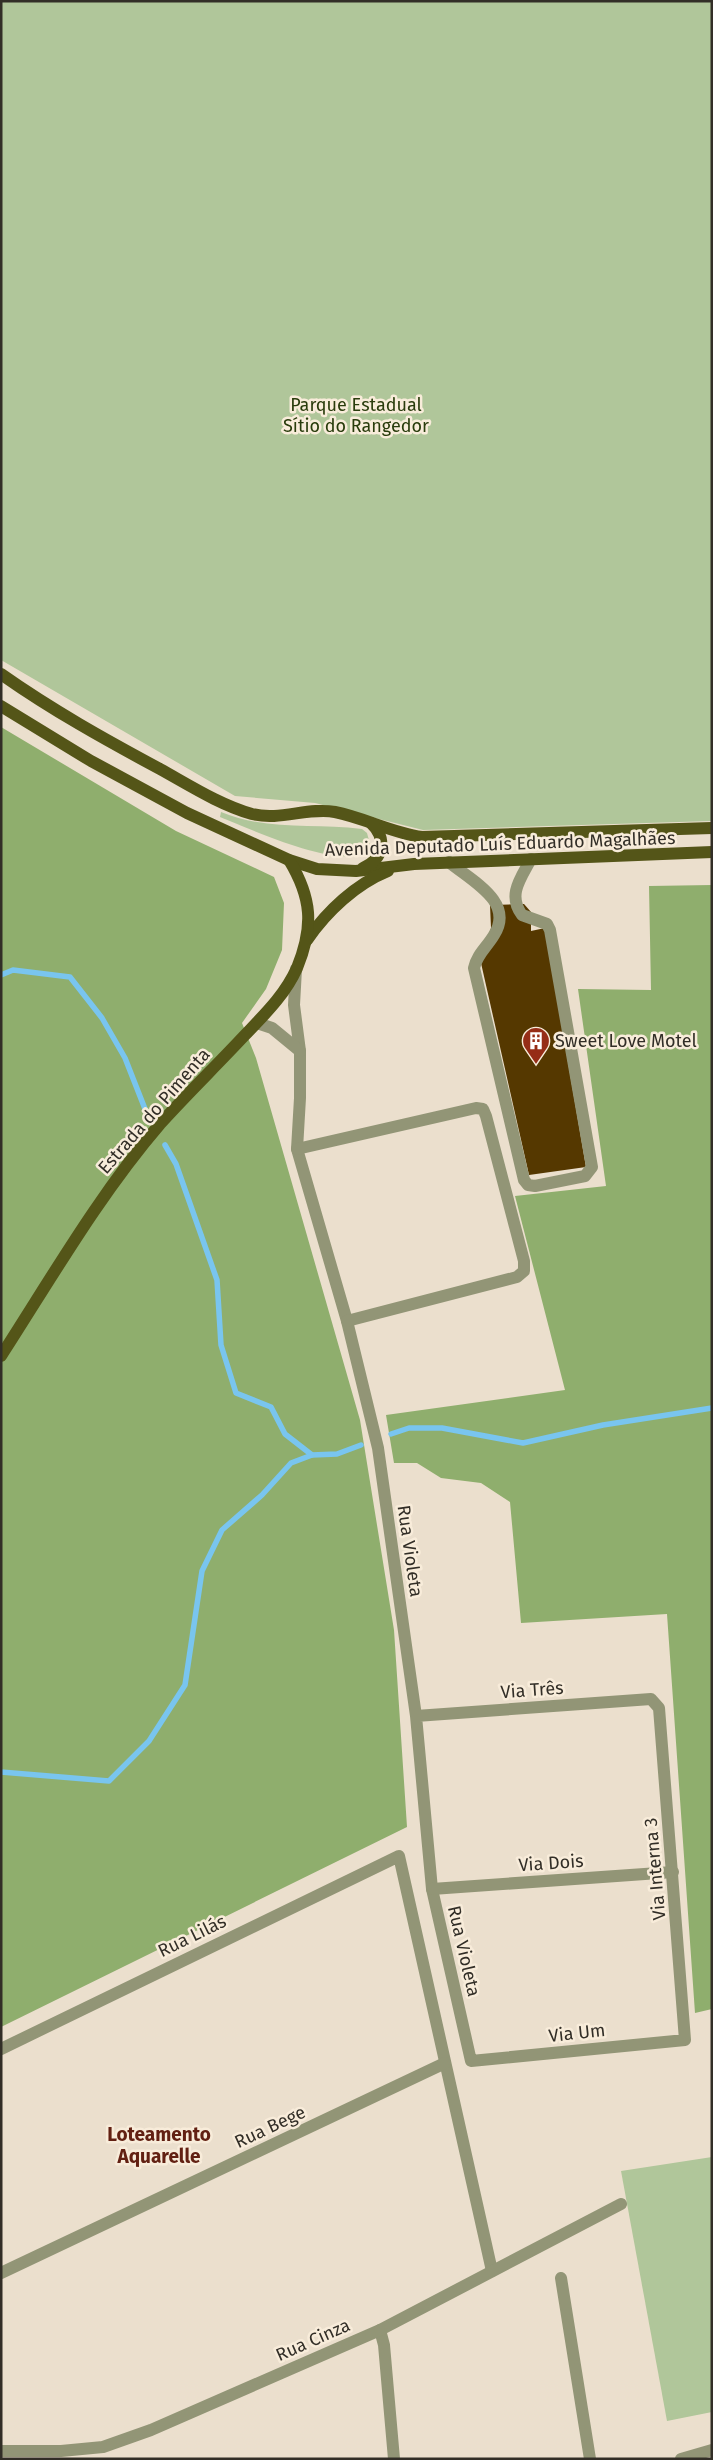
<svg xmlns="http://www.w3.org/2000/svg" width="713" height="2460" font-family="'Fira Sans',sans-serif">
	<style>
		.green { fill: #b0c69a }
		.forest { fill: #8fae6d }
		.lines { fill: none; stroke-linecap: round; stroke-linejoin: round }
		.stream { stroke: #79c5ef; stroke-width: 5.5 }
		.building { fill: #553800 }
		.minor { stroke: #929576; stroke-width: 12 }
		.major { stroke: #545518; stroke-width: 12 }
		.labels { text-anchor: middle; dominant-baseline: central; stroke-width: 5; stroke-linejoin: round; paint-order: stroke }
		.park-label { font-size: 18px; fill: #293c0c; stroke: #f8ecda }
		.street-label { font-size: 18px; fill: #322e27; stroke: #f8ecda }
		.poi-label { font-size: 18px; fill: #322e27; stroke: #f8ecda; text-anchor: start }
		.neighbourhood-label { font-size: 19px; font-weight: bold; fill: #622012; stroke: #f8ecda }
	</style>
	<rect width="100%" height="100%" fill="#ebdfcd"/>
	<g class="green">
		<polygon points="1,1 712,1 712,821 423,830 315,803 235,796 1,660"/>
		<path d="M221,812C267,831 313,823 362,829L367,833L370,844L367,853C334,868 253,830 220,817Z"/>
		<polygon points="712,2157 712,2412 667,2421 621,2171"/>
	</g>
	<g class="forest">
		<polygon points="1,727 176,831 274,877 284,903 282,950 266,989 242,1023 256,1058 360,1420 394,1630 407,1827 1,2027"/>
		<polygon points="712,885 712,2009 695,2013 667,1614 521,1623 510,1502 481,1483 441,1478 417,1463 394,1463 386,1415 565,1390 515,1196 606,1186 578,989 651,990 649,886"/>
	</g>
	<g class="lines">
		<g class="stream">
			<polyline points="1,975 13,970 70,977 102,1018 125,1058 147,1114"/>
			<polyline points="165,1145 176,1164 217,1280 221,1345 236,1393 271,1407 285,1434 312,1455 337,1454 361,1445"/>
			<polyline points="391,1434 409,1428 442,1428 523,1443 603,1425 712,1408"/>
			<polyline points="1,1772 109,1781 149,1741 185,1685 202,1571 222,1530 262,1495 291,1463 312,1455"/>
		</g>
	</g>
	<polygon class="building" points="524,904 531,912 531,931 545,928 586,1167 529,1175 481,963 491,928 490,905"/>
	<g class="lines">
		<g class="minor">
			<path d="M449,862C472,881 515,902 494,935C487,947 477,954 474,968L524,1180L528,1185L535,1186L585,1176L592,1167L550,930L547,924L522,915C507,895 521,878 531,859"/>
			<polyline points="296,969 294,1005 300,1051 300,1098 297,1149 347,1321 378,1448 416,1716 432,1889 471,2061 685,2040 659,1708 651,1699 416,1716"/>
			<polyline points="257,1023 272,1028 300,1051"/>
			<polyline points="297,1149 476,1108 483,1109 486,1116 524,1261 524,1271 517,1277 347,1321"/>
			<polyline points="432,1889 673,1872"/>
			<polyline points="1,2049 399,1856 492,2271"/>
			<polyline points="1,2273 445,2063"/>
			<polyline points="561,2278 590,2459"/>
			<polyline points="380,2330 384,2345 394,2459"/>
			<polyline points="1,2451 61,2451 103,2447 151,2430 380,2330 621,2204"/>
			<polyline points="681,2459 712,2450"/>
		</g>
		<g class="major">
			<path d="M1,674C52,710 106,740 160,769C189,785 220,805 252,814C280,821 308,807 335,812C365,818 392,833 422,837L712,828"/>
			<polyline points="1,706 91,761 187,813 289,860 317,869 356,871 414,864 712,852"/>
			<path d="M363,868C384,859 387,838 371,823"/>
			<path d="M307,940C327,911 356,884 388,871"/>
			<path d="M1,1356C52,1277 99,1195 160,1124C187,1094 216,1066 244,1036C264,1015 285,995 297,968C314,926 312,898 289,860"/>
		</g>
	</g>
	<defs>
		<symbol id="building-pin" viewBox="-11 -11 22 30"><path d="M0 17L-7.5 6A9.5 9.5 0 1 1 7.5 6Z" fill="#962d17" stroke="#f8ecda"/><path d="M-4-6H4V6H1V3H-1V6H-4ZM-2.5-4.3h1.7v1.8h-1.7ZM.8-4.3h1.7v1.8H.8ZM-2.5-1h1.7V.8h-1.7ZM.8-1h1.7V.8H.8Z" fill="#fff"/></symbol>
	</defs>
	<g fill-rule="evenodd">
		<use href="#building-pin" x="520" y="1025" width="32" height="43"/>
	</g>
	<g class="labels">
		<g class="park-label">
			<text x="356" y="405">Parque Estadual<tspan x="356" dy="21">Sítio do Rangedor</tspan></text>
		</g>
		<g class="street-label">
			<text transform="translate(500 844) rotate(-2)">Avenida Deputado Luís Eduardo Magalhães</text>
			<text transform="translate(154 1111) rotate(-49)">Estrada do Pimenta</text>
			<text transform="translate(410 1551) rotate(82)">Rua Violeta</text>
			<text transform="translate(532 1690) rotate(-4)">Via Três</text>
			<text transform="translate(551 1863) rotate(-4)">Via Dois</text>
			<text transform="translate(655 1869) rotate(-95)">Via Interna 3</text>
			<text transform="translate(192 1936) rotate(-26)">Rua Lilás</text>
			<text transform="translate(464 1951) rotate(77)">Rua Violeta</text>
			<text transform="translate(577 2033) rotate(-6)">Via Um</text>
			<text transform="translate(270 2127) rotate(-25)">Rua Bege</text>
			<text transform="translate(313 2340) rotate(-24)">Rua Cinza</text>
		</g>
		<g class="poi-label">
			<text x="555" y="1041">Sweet Love Motel</text>
		</g>
		<g class="neighbourhood-label">
			<text x="159" y="2134">Loteamento<tspan x="159" dy="22">Aquarelle</tspan></text>
		</g>
	</g>
	<rect width="713" height="2460" fill="none" stroke="#322e27" stroke-width="5"/>
</svg>
